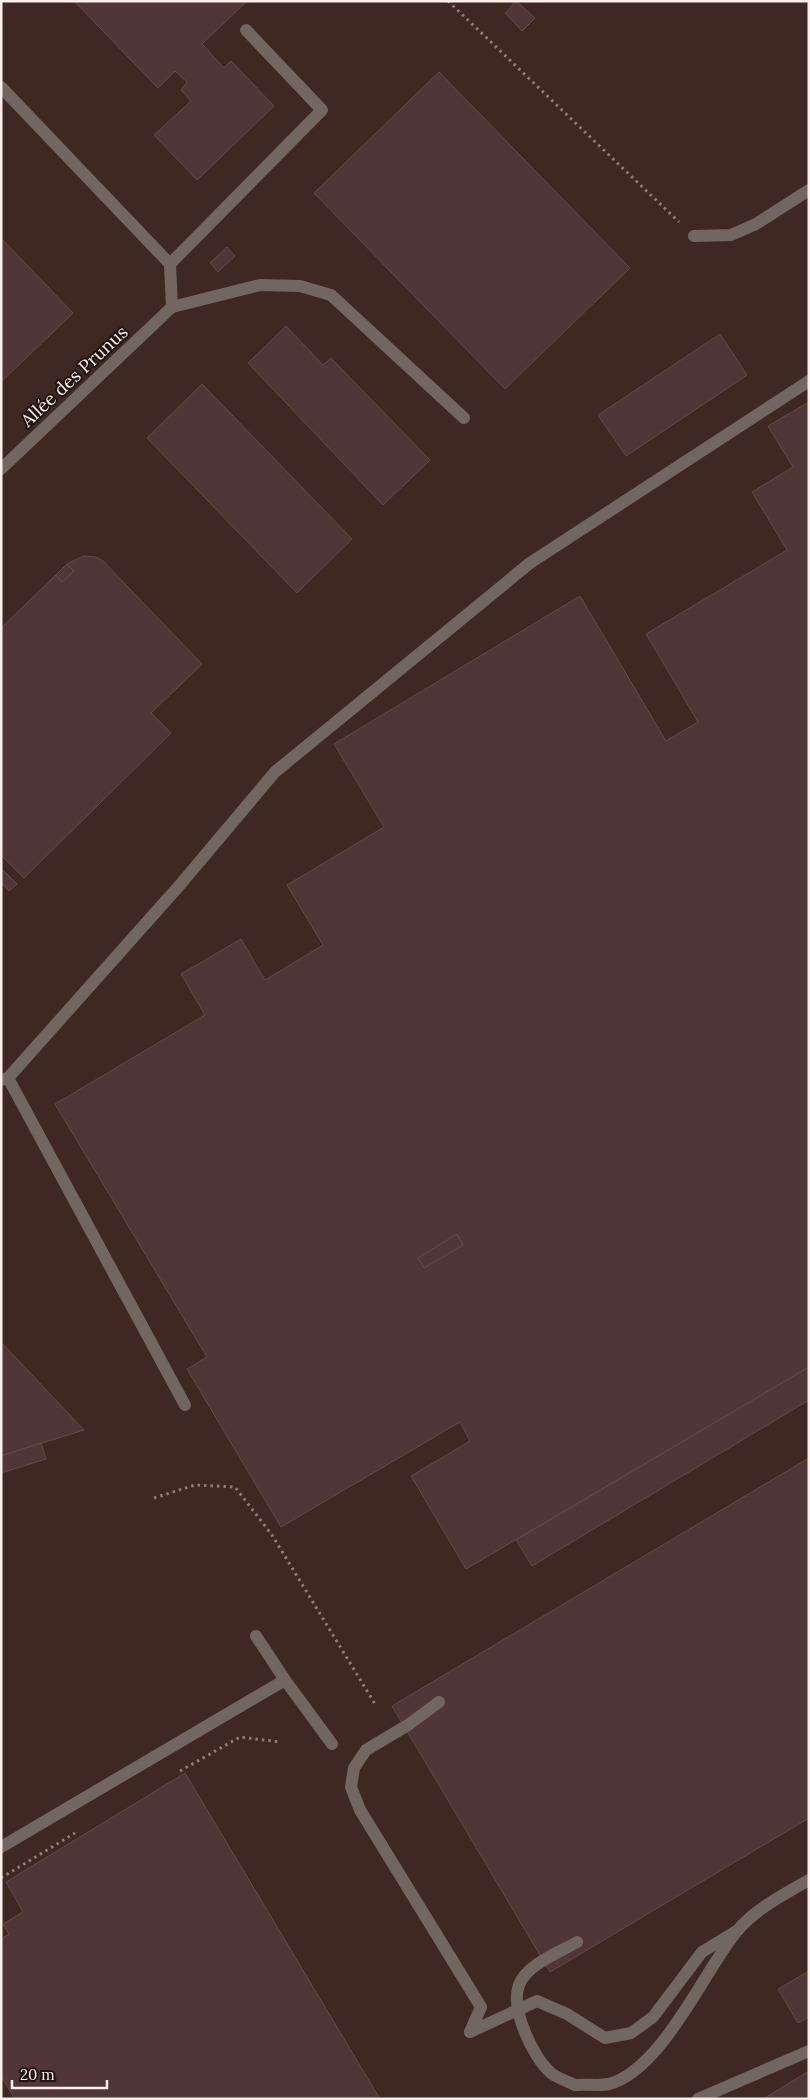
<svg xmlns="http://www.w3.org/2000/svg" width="810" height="2100" font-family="Lora,serif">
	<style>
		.building { fill: #513638; stroke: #65494b }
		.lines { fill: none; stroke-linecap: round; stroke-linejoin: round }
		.path { stroke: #907b76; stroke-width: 3; stroke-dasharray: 2.5 4; stroke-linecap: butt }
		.minor { stroke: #726760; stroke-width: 12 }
		.minor-bridge { stroke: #726760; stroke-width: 12 }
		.labels { text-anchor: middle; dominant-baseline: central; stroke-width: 4; stroke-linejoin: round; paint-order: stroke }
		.street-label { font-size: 18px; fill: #feede9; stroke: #1e1411 }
	</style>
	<rect width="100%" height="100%" fill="#3f2821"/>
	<g class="building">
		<polygon points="74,1 247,1 202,44 224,68 231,61 274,106 197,180 154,135 191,101 181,90 187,82 175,71 158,88"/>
		<polygon points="516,1 535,18 522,31 505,13"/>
		<polygon points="439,72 630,268 505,389 314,193"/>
		<polygon points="1,238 73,313 1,382"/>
		<polygon points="227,247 235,256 218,272 210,263"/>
		<polygon points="286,326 323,365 331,358 430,460 383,505 248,363"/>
		<polygon points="720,334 747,375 626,456 598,415"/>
		<polygon points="202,384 352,539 297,593 147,438"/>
		<polygon points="809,402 809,1367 466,1569 411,1476 470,1441 460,1422 281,1527 187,1369 207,1357 55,1104 205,1015 181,974 241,939 265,980 323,945 287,885 384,827 334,744 580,596 666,741 698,722 646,634 787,550 752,492 793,467 768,426"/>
		<polygon points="83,556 96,557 103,561 202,664 151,713 171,733 24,878 1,855 1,628 56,575 62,582 74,571 67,564"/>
		<polygon points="67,564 74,571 62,582 56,575"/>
		<polygon points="1,868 17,884 9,891 1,883"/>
		<polygon points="457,1234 463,1245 424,1268 418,1258"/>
		<polygon points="1,1342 84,1430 1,1456"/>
		<polygon points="809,1367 809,1400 532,1566 516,1540"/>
		<polygon points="41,1443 46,1459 1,1473 1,1456"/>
		<polygon points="809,1458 809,1818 550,1972 392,1706"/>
		<polygon points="185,1773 380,2099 15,2099 1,2076 1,1939 9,1934 3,1924 23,1912 6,1882"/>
		<polygon points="809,1971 809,2017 798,2023 778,1989"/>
		<polygon points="809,2071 809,2099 763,2099"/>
	</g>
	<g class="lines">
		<g class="path">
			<polyline points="448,1 679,222"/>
			<polyline points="154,1498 195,1485 235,1487 272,1535 375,1704"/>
			<polyline points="180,1771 240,1737 280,1742"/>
			<polyline points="1,1878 75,1833"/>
		</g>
		<g class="minor">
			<polyline points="1,87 170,264 172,307"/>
			<polyline points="694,236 731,235 756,224 809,190"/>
			<polyline points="170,264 322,110 246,30"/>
			<polyline points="1,469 172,307 260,285 300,286 331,295 464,418"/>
			<polyline points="8,1078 185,1405"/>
			<polyline points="1,1080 8,1078 179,886 275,772 530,563 809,381"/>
			<polyline points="256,1636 285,1680"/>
			<polyline points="439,1702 408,1725 366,1750 354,1768 351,1787 360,1810 481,2007 470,2032"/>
			<polyline points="1,1847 285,1680 332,1744"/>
			<polyline points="470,2032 537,2001 567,2014 605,2038 631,2033 653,2017 702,1952 738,1930"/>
			<path d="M575,2085C586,2084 599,2086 609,2084C662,2070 704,1971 737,1931C755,1909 785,1894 809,1880"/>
			<polyline points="698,2099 809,2051"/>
		</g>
		<path class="minor-bridge" d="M575,2085C567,2081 557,2078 551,2073C533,2058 510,2008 519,1985C527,1964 559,1953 577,1942"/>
	</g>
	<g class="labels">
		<g class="street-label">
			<text transform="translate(74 376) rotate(-43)">Allée des Prunus</text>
		</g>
	</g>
	<rect width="810" height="2100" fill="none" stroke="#feede9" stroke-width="5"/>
	<path d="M12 2080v8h95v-8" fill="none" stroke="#feede9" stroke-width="2.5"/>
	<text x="20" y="2080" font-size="15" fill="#feede9" stroke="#1e1411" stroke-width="4" paint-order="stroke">20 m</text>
</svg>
